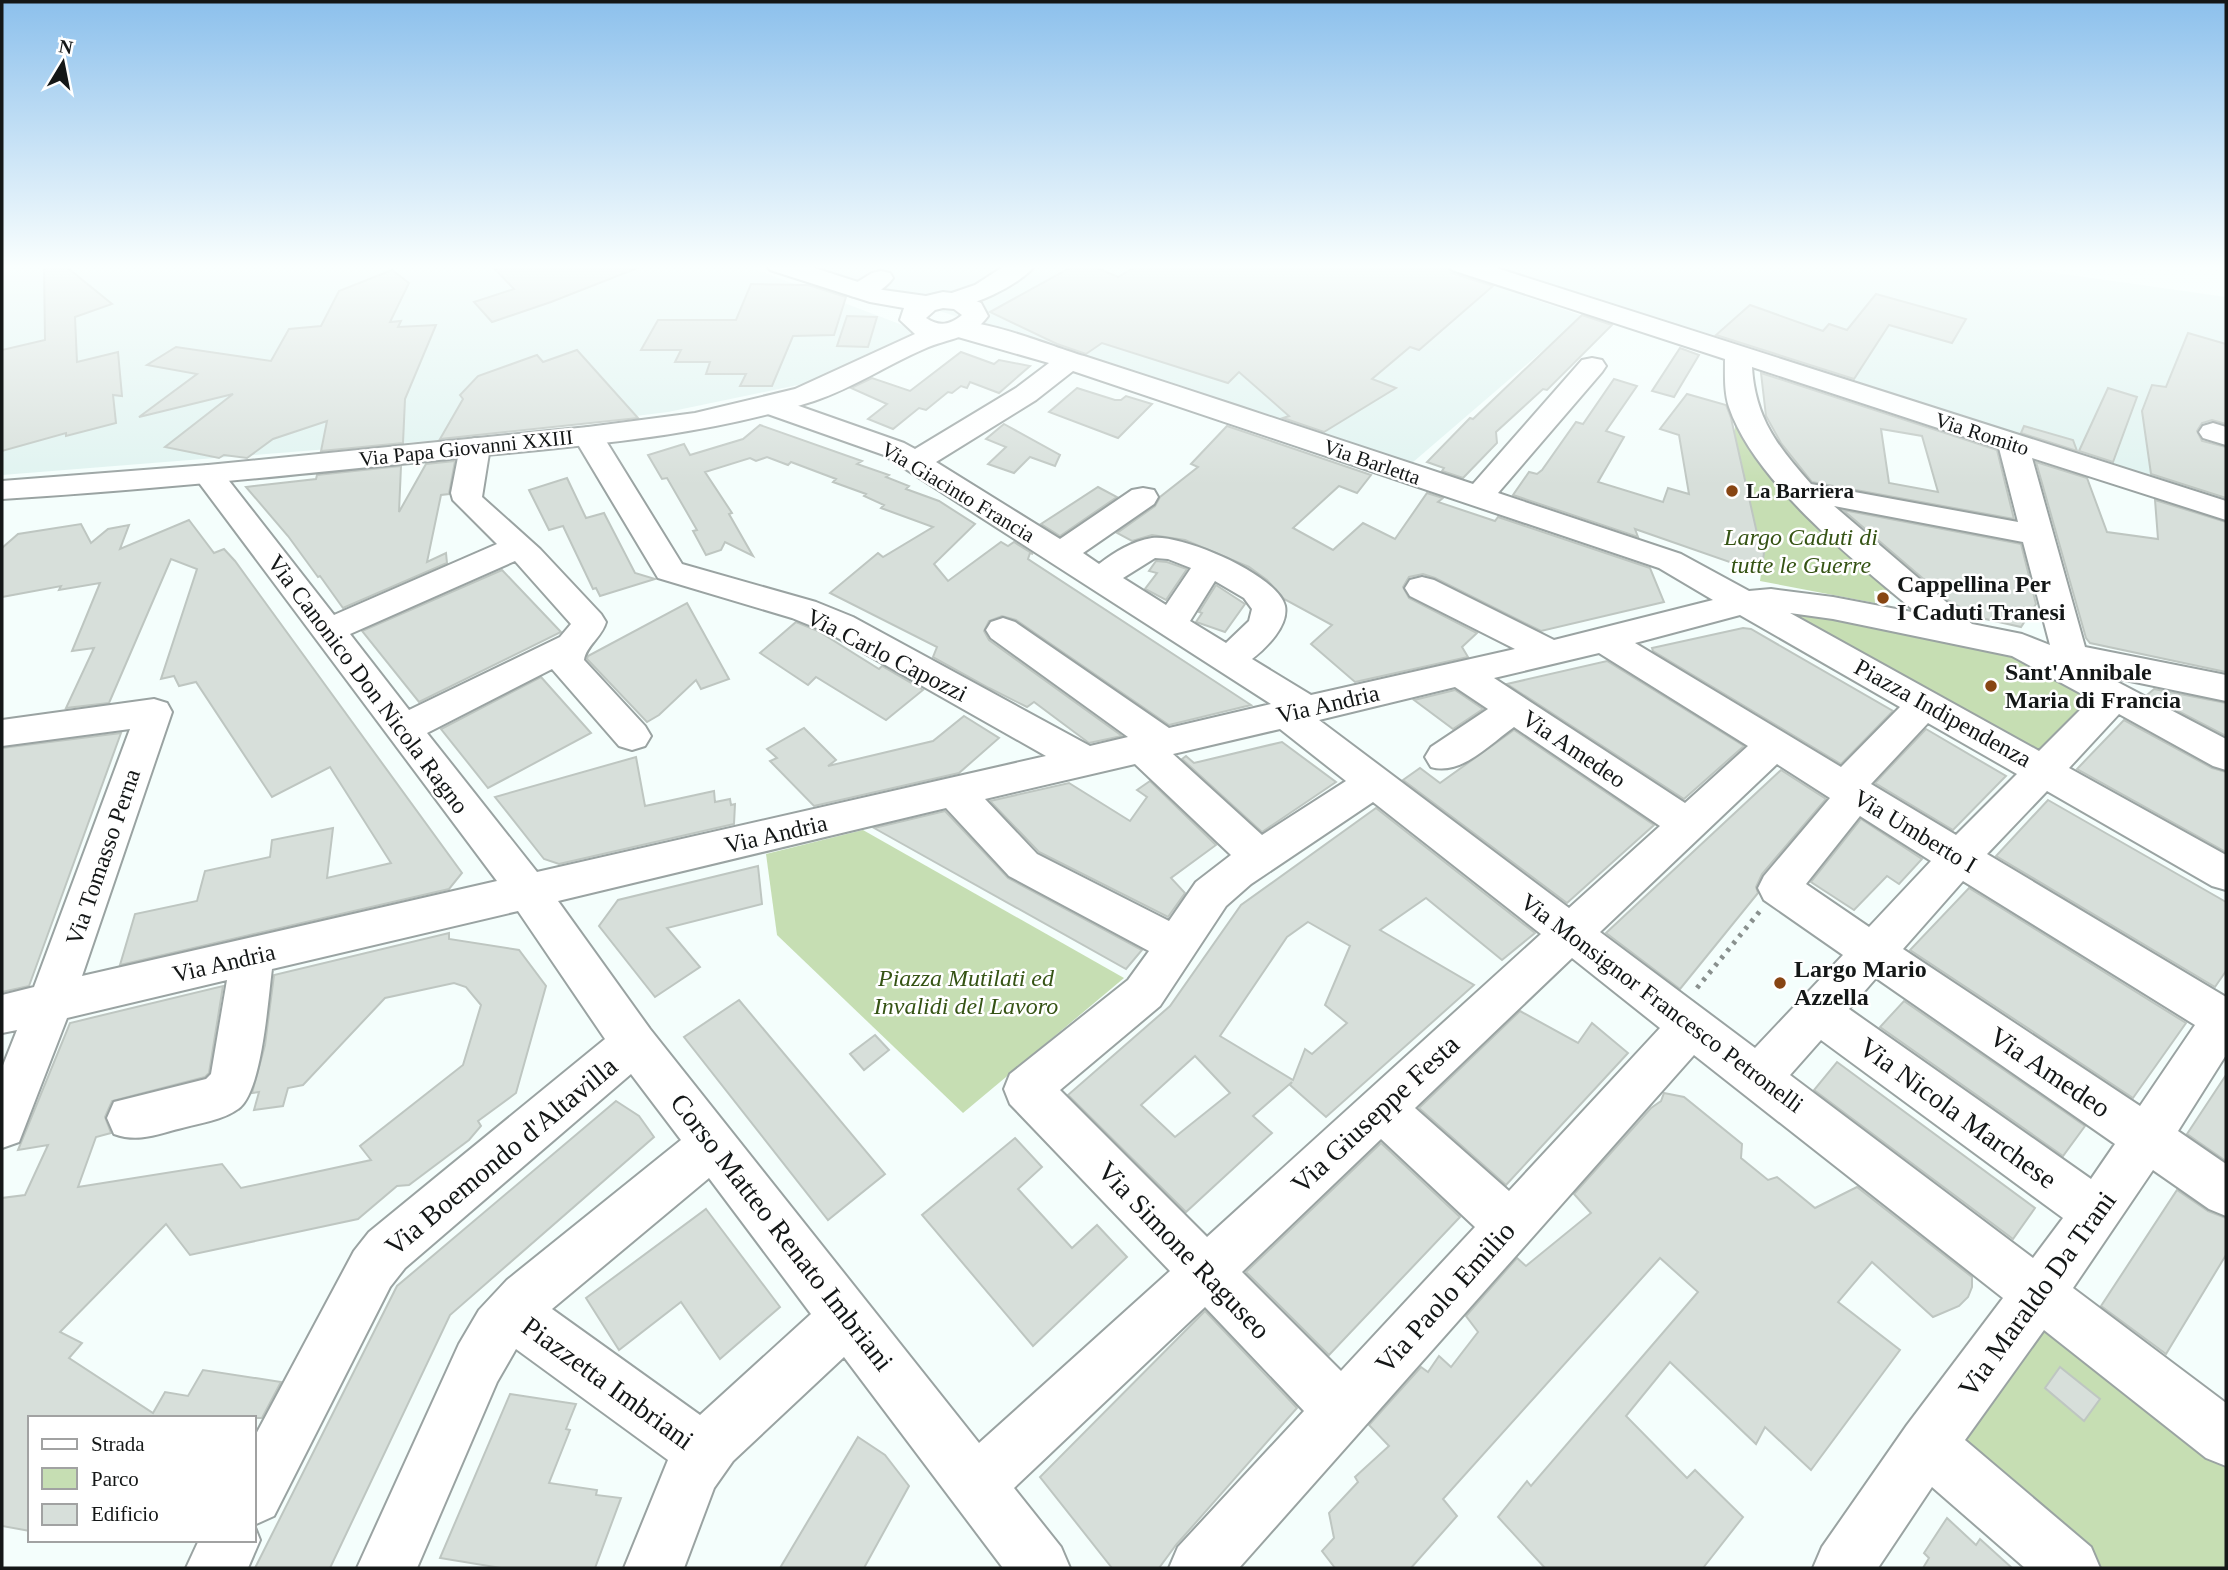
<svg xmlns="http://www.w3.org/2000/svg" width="2228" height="1570" font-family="'Times New Roman',serif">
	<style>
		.built { fill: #e0f3f0 }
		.green { fill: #c6deb3 }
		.building { fill: #d7dfda; stroke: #bec6c1; stroke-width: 2; fill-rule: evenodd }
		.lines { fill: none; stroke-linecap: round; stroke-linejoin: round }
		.minor-casing { stroke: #9aa3a2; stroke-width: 4 }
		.major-casing { stroke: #9aa3a2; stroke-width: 4 }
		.path { stroke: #89908e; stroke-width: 5; stroke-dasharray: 3.5 6; stroke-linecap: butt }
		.minor { fill: #fff; fill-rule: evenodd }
		.major { fill: #fff; fill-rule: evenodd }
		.poi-dot { fill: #874513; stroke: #fff; stroke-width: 2.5 }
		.labels { text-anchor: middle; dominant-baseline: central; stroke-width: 5; stroke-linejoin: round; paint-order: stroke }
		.far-street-label { font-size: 21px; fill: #141717; stroke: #fff }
		.far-poi-label { font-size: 21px; font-weight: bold; fill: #141717; stroke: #fff; text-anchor: start }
		.park-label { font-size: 24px; font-style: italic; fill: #355314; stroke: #fff }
		.poi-label { font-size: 24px; font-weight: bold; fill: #141717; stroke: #fff; text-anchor: start }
		.street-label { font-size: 24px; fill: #141717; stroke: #fff }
		.near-street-label { font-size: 28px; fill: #141717; stroke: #fff }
	</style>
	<rect width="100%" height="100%" fill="#f4fefc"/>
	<g class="built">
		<polygon points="2,265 744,265 918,331 831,378 668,412 441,440 2,475"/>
		<polygon points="811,265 1433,265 1583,316 1412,463 927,307"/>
		<polygon points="1481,265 2001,265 2226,297 2226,428 2207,423 2180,490"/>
	</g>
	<g class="green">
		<polygon points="1736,423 1744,423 1884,580 1892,594 1874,591 1875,603 1760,581 1764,553 1761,551 1734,433"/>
		<polygon points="1786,608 1997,645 2087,695 2089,702 2041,749 2029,750 1790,619"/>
		<polygon points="863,830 1124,978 963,1113 777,935 766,854"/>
		<polygon points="2042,1306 2226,1450 2226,1568 2085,1568 1944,1446"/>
	</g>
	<g class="building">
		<polygon points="44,265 64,265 112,304 75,317 77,362 118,352 122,396 113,395 116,423 66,436 66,433 2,451 2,350 45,340"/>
		<polygon points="491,265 640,265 640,267 551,302 492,322 474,302 514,289"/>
		<polygon points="1075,265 1090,265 1118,277 1139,265 1447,265 1451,273 1493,286 1419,350 1410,347 1372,379 1396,388 1324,432 1283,418 1289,416 1239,372 1228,383 1102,343 1086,354 1057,344 990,312"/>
		<polygon points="392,270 409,283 390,322 401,321 398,327 436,325 405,399 403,443 321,451 327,421 273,439 247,458 224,455 219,458 165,447 233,394 139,417 197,374 147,365 176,347 271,361 289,329 321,326 339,291"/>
		<polygon points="751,284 808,285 846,297 834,335 793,336 772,386 740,386 746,374 706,374 710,362 675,362 681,350 641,350 658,320 736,320"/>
		<polygon points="1876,294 1966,319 1952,343 1889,325 1854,379 1716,335 1750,305 1823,331 1829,324 1847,330"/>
		<polygon points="1582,315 1612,325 1547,390 1543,389 1496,432 1497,443 1463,478 1442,471 1444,468 1427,462 1470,418 1473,419"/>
		<polygon points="847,316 877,317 868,347 837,346"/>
		<polygon points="2188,333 2226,344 2226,424 2212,420 2202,423 2197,431 2202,441 2226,447 2226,498 2151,474 2142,411 2152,385 2166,387"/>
		<polygon points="1680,348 1699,355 1674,397 1652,391"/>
		<polygon points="577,350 638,418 440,439 463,399 460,395 478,376 537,355 543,362"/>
		<polygon points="961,352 994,364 999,360 1030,366 999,393 970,382 967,388 961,386 952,393 948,392 926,410 919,408 893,429 868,419 887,404 851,388 872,378 910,391"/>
		<path d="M1761,373L1997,450L2014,519L1812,482L1781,443L1766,416ZM1881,429L1922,436L1938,492L1889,483Z"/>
		<polygon points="1614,379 1637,386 1606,431 1624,437 1598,482 1663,502 1668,488 1689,494 1679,435 1660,429 1687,394 1726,405 1731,418 1761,551 1764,553 1761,573 1635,529 1638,537 1513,495 1529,472 1537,474 1542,470 1576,422 1583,424"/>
		<polygon points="1077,388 1115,400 1121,400 1126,396 1152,404 1118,438 1049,412"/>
		<polygon points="2108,388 2137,397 2113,462 2079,451"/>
		<polygon points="1004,424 1060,455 1055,466 1030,457 1014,473 988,464 1006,447 986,439"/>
		<polygon points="760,425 862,461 857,464 889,475 886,477 909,486 906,489 939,501 975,524 934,564 948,581 1001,542 1008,546 1014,542 1033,554 1030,553 1028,559 1251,705 1169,725 1016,620 1002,616 989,621 984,631 989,640 1122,736 1089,743 1034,702 1027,707 989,688 933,657 937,647 830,593 878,553 883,557 933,527 881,508 884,505 864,496 866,494 833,482 836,479 791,462 788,465 767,457 756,461 750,458 705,472 732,513 729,514 753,556 725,542 721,550 706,555 693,531 697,530 667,478 662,479 648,455 684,444 690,455 743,439"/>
		<polygon points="1227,426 1371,475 1357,493 1339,486 1293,528 1333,550 1363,523 1395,539 1427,493 1443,498 1438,502 1495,521 1498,517 1650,568 1664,602 1541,631 1435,578 1423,574 1409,577 1403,587 1409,598 1477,633 1462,647 1468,657 1355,682 1311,644 1332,625 1284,599 1267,580 1249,567 1185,540 1152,535 1132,541 1117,533 1155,506 1160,497 1198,467 1191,464"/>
		<polygon points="2024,426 2073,440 2077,451 2021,433"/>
		<polygon points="455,461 449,494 441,495 427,562 446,553 447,563 343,608 320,576 318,577 288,536 246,487 316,479 317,475 401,466 399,512 426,464"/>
		<polygon points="2036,462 2087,478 2107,532 2158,539 2155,500 2226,522 2226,672 2090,643 2086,638"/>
		<polygon points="567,478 586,518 604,513 635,573 655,579 600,596 596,588 593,589 563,526 549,530 529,490"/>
		<polygon points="1098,487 1117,497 1060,536 1041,524"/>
		<polygon points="1843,510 2021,544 2036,604 2021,627 1977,617 1948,600"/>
		<polygon points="189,520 214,553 224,549 235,561 462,873 449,889 120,965 135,914 197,901 205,871 270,857 272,840 333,828 327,878 391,863 330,767 272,797 196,682 179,686 174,676 161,679 197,569 171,559 109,703 66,708 94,648 72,651 100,583 59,590 61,586 2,597 2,548 18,534 81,524 91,543 108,529 129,525 120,549"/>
		<polygon points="1156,561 1167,562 1187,569 1166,600 1145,589 1157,573 1149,571"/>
		<polygon points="502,570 561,632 419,702 362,631"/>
		<polygon points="1216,585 1245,604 1225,632 1196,622 1202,613 1199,612"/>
		<polygon points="687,603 729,679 701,689 696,680 659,715 647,722 587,659 588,656"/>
		<polygon points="796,622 818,631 879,669 882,666 923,690 886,720 816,677 808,685 760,653"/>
		<polygon points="1743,628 1751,629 1893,711 1841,764 1653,651 1652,648"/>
		<polygon points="1607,661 1744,746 1684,799 1507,684"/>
		<polygon points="541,677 591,733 488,788 441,729"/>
		<polygon points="2154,689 2226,703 2226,736 2147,695"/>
		<polygon points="1455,690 1483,709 1453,729 1414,700"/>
		<polygon points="964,716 999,738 959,773 814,806 770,761 777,758 767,749 804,728 836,760 828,766 933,741"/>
		<polygon points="2124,720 2212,768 2226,772 2226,852 2077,769"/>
		<polygon points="1926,729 2006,776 1953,830 1875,783"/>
		<polygon points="1514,730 1654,825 1567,903 1403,780 1420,768 1440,783"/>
		<polygon points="121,733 29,986 2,992 2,748"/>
		<polygon points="1282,742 1336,782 1262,832 1182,759 1186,756 1194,763"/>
		<polygon points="636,757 645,806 714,791 715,802 730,799 731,805 735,804 734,824 559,864 544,859 495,797"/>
		<polygon points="1781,770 1826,799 1762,874 1756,887 1758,893 1680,989 1606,933"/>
		<polygon points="1150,781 1216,845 1171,878 1185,893 1168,917 1039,852 990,801 1069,783 1130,821 1147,797 1137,790"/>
		<polygon points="2048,800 2226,902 2226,971 2215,987 1996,856"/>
		<path d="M1376,808L1535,933L1502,960L1426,898L1380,930L1474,985L1326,1117L1290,1085L1292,1082L1253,1116L1272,1133L1186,1212L1068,1095L1170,1006L1241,905ZM1308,922L1350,946L1325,1005L1347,1023L1312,1054L1305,1049L1293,1080L1220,1036L1287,937ZM1195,1056L1230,1093L1175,1137L1141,1105Z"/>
		<polygon points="945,811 1008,878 1142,950 1126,969 874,828"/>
		<polygon points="1861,819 1922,859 1899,884 1887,876 1854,910 1811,882"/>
		<polygon points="758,866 762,904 667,928 700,967 655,997 599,926 618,900"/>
		<polygon points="1969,888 2186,1023 2133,1098 1910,950"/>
		<polygon points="449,933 449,939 519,950 546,986 516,1093 478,1121 481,1126 469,1140 409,1185 397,1186 358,1219 190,1255 166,1224 60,1332 82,1343 69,1358 153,1413 165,1392 188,1396 203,1370 281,1382 262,1418 30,1418 30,1531 2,1526 2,1198 25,1195 48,1145 18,1150 70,1023 223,986 209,1073 205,1077 112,1101 105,1117 111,1133 96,1137 78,1187 222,1164 241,1188 371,1160 360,1146 463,1065 481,1005 466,987 454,983 385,998 303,1085 288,1088 283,1106 254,1110 259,1092 252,1093 265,1045 274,975"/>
		<polygon points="739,1000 885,1174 828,1220 684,1037"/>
		<polygon points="1904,1001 2085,1126 2063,1156 1880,1027"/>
		<polygon points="1520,1011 1578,1043 1592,1023 1628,1053 1506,1185 1419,1108"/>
		<polygon points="875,1035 889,1050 864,1070 850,1054"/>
		<polygon points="1837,1062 2035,1208 2013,1239 1814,1090"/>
		<polygon points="2226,1075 2226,1161 2187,1134"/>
		<polygon points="1664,1093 1684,1097 1742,1144 1741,1158 1768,1180 1777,1177 1815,1208 1857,1187 1972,1277 1972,1287 1968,1297 1959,1306 1933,1317 1872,1262 1838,1302 1900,1350 1811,1470 1765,1427 1756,1444 1670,1362 1626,1416 1687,1478 1695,1470 1743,1517 1703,1568 1545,1568 1498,1517 1527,1481 1531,1486 1698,1292 1660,1258 1443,1499 1457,1516 1411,1568 1335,1568 1322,1551 1334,1538 1329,1513 1358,1482 1355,1477 1389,1446 1369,1425 1421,1367 1428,1372 1439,1356 1451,1367 1478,1332 1466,1316 1517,1258 1526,1266 1591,1213 1574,1194 1651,1108 1661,1101"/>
		<polygon points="616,1101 639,1116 654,1137 450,1315 330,1568 255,1568 397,1286"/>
		<polygon points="1015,1138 1042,1167 1018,1189 1072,1248 1097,1225 1127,1257 1033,1346 922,1215"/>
		<polygon points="1381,1143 1460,1217 1329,1355 1246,1272"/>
		<polygon points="2177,1190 2208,1211 2226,1218 2226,1255 2166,1354 2101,1306"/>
		<polygon points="706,1209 780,1307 720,1359 681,1302 619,1350 586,1298"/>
		<polygon points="1205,1311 1297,1408 1176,1545 1159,1568 1112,1568 1040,1477"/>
		<polygon points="2060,1367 2100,1399 2084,1421 2045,1388"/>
		<polygon points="510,1394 576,1404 566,1429 570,1430 549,1483 597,1490 596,1495 621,1498 595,1568 501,1568 440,1558"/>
		<polygon points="858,1437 885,1455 909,1486 864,1568 780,1568"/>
		<polygon points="1947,1518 1976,1545 1980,1539 2012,1568 1923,1568 1929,1558 1924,1553"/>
	</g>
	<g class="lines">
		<defs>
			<g id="minor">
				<path d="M1006,265H1035C1022,284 966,312 943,306L939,301L943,296L975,285Z"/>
				<path d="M1449,265H1487L2226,501V520L2032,458L2085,647L2226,675V701L2106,676L2226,739V770L2213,766L2119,714L2069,768L2226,855V890L2212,886L2047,791L1987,854L2226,997V1055L2178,1131L2226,1164V1216L2209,1209L2153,1170L2073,1288L2226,1403V1466L2206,1458L2044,1330L1965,1440L2091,1547L2100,1568H2025L1932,1487L1878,1568H1813L1822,1547L1907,1425L2003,1298L1694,1055L1239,1568H1169L1178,1547L1304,1411L1205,1307L1014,1488L1061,1547L1070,1568H1003L844,1357L733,1461L714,1488L684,1568H624L668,1460L516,1349L497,1382L417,1568H357L459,1344L479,1310L507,1280L681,1140L631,1074L405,1268L390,1287L274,1516L254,1525L260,1540L248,1568H186L199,1540H254V1438L354,1251L369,1232L605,1039L518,911L272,969C268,999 262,1093 238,1109C223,1120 200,1123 182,1128C157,1134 139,1143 114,1134L107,1118L114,1102L206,1079L211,1074L227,980L67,1018L19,1142L2,1148V1068L17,1030L2,1033V995L34,987L130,729L2,746V720L154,699L167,703L172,712L82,976L497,881L197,480L193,474L197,468L208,465L219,468L334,615L497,544L453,500L451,493L460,447L465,441L475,438L485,441L490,447L482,497L540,549L601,614L606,622C602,637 586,646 584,660L645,726L651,736L645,746L632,750L619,746L552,669L427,733L537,872L1046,756L829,633L792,618L658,578L573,436L578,430L588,427L598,430L603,436L682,564L816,602L853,617L1090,746L1128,737L991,638L986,630L991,622L1003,618L1015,622L1169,728L1271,704L884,455L759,411L755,405L759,399L769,397L779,399L904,443L915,449L1016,388L1049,363L951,335L947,329L951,323C979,316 1053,347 1084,356C1214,398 1343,441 1473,484L1582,360L1592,358L1602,360L1606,366L1602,372L1498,493L1681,554L1749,591L1771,589L1833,597L1917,613C1856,562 1755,483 1729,407C1724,392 1725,374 1725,359L1452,270ZM1752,367L1999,448L2018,522L1811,484C1778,447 1755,418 1752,367ZM1073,371L1659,568L1713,600L1554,640L1434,580L1422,577L1410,580L1405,588L1410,596L1515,649L1311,695L1252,659C1266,648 1289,626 1285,606C1278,575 1182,534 1152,538C1132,541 1115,552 1099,564L1083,553L1154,504L1158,497L1154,490L1143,488L1132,490L1060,539L936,462L1036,400ZM1834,506L2023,542L2050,645L2022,634L1972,624ZM1155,558L1168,559L1191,568L1166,605L1123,578ZM515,561L571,624L560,637L409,710L350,634ZM1215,581L1244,598L1252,609L1249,621L1226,643L1190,621ZM1790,613L1833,619L2012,656L2091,699L2039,751ZM1740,615L1900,707L1841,767L1635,643ZM1599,653L1748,746L1685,803L1494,678ZM1455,687L1488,709L1431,747L1425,757L1431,767C1461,776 1490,744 1514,727L1660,826L1569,908L1319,720ZM1928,723L2017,774L1956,835L1871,784ZM1280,729L1346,781L1262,835L1173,754ZM1135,764L1231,855L1196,882L1169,921L1037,854L985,799ZM1777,764L1830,798L1764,876L1758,888L1764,900L1843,955L1755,1048L1600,932ZM1373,802L1541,934L1207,1237L1060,1090L1160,1006L1226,906L1251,884ZM946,808L1009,876L1149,951L1128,980L1010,1074L1004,1089L1010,1104L1170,1271L979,1443L650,1029L558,901ZM1860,816L1931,861L1869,927L1806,884ZM1963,881L2195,1025L2140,1106L1903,949ZM1572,958L1660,1028L1509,1191L1415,1108ZM1876,978L2115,1144L2091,1179L1849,1009ZM1821,1040L2063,1218L2033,1258L1790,1075ZM1381,1139L1475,1227L1341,1371L1242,1272ZM709,1178L811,1314L700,1415L552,1309Z"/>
				<path d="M881,271L890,273L893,278C884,291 866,300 851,296L847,291L851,286L872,273Z"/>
				<polygon points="2213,423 2226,427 2226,445 2203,438 2199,432 2203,426"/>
			</g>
			<path id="major" d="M767,265H805L883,290L926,296L943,292L960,294L981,303L988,316C972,339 948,338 924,349C887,365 853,388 814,401C697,439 571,446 449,459C300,474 151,490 2,499V481L208,465L588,427L695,413L795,389L915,334L900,320L904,308L870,302L770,270ZM943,308L954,309L962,315C950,325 939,327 926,318L935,310Z"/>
		</defs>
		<use href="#minor" class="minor-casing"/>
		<use href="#major" class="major-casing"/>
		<polyline class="path" points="1697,988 1760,911"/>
		<use href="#minor" class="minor"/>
		<use href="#major" class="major"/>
	</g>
	<linearGradient id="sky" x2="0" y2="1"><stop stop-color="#8cc0ec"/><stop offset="0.55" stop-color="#fafffe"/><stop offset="1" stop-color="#fafffe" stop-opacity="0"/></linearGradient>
	<rect width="2228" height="485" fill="url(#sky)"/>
	<g class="poi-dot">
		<circle cx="1732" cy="491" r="7"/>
		<circle cx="1883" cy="598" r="7"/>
		<circle cx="1991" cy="686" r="7"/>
		<circle cx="1780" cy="983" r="7"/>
	</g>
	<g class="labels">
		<g class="far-street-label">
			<text transform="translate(1982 434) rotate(18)">Via Romito</text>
			<text transform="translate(466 448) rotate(-6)">Via Papa Giovanni XXIII</text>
			<text transform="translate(1372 462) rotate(19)">Via Barletta</text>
			<text transform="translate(958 492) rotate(31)">Via Giacinto Francia</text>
		</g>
		<g class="far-poi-label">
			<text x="1746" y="491">La Barriera</text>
		</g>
		<g class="park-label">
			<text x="1801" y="537">Largo Caduti di<tspan x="1801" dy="28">tutte le Guerre</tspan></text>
			<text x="966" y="978">Piazza Mutilati ed<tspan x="966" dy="28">Invalidi del Lavoro</tspan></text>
		</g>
		<g class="poi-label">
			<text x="1897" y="584">Cappellina Per<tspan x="1897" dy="28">I Caduti Tranesi</tspan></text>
			<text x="2005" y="672">Sant'Annibale<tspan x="2005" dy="28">Maria di Francia</tspan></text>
			<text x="1794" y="969">Largo Mario<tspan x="1794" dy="28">Azzella</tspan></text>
		</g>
		<g class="street-label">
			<text transform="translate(887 655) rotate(27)">Via Carlo Capozzi</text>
			<text transform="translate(368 684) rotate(53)">Via Canonico Don Nicola Ragno</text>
			<text transform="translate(1328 704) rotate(-13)">Via Andria</text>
			<text transform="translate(1943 713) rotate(29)">Piazza Indipendenza</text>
			<text transform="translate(1574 749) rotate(34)">Via Amedeo</text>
			<text transform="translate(1915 831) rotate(31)">Via Umberto I</text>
			<text transform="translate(776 834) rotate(-13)">Via Andria</text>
			<text transform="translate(103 857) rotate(-71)">Via Tomasso Perna</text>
			<text transform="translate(224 963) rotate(-13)">Via Andria</text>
			<text transform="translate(1662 1003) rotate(37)">Via Monsignor Francesco Petronelli</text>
		</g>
		<g class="near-street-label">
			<text transform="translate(2050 1072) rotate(34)">Via Amedeo</text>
			<text transform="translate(1958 1113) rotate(36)">Via Nicola Marchese</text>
			<text transform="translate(1375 1114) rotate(-43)">Via Giuseppe Festa</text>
			<text transform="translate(501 1156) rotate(-40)">Via Boemondo d'Altavilla</text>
			<text transform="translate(782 1232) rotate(52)">Corso Matteo Renato Imbriani</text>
			<text transform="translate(1184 1250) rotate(46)">Via Simone Raguseo</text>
			<text transform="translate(2037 1294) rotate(-54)">Via Maraldo Da Trani</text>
			<text transform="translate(1445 1297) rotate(-48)">Via Paolo Emilio</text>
			<text transform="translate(608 1383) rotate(36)">Piazzetta Imbriani</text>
		</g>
	</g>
	<rect width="2228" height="1570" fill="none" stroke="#141717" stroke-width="7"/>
	<rect x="28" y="1416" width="228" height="126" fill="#ffffff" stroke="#a1a2a2" stroke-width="2"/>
	<rect x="42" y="1439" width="35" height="10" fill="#ffffff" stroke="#a1a2a2" stroke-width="2"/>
	<text x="91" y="1451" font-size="21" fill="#141717">Strada</text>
	<rect x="42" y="1468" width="35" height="21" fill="#c6deb3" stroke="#a1a2a2" stroke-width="2"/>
	<text x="91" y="1486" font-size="21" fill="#141717">Parco</text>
	<rect x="42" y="1504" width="35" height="21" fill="#d7dfda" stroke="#a1a2a2" stroke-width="2"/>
	<text x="91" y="1521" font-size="21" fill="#141717">Edificio</text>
	<g transform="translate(63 63) rotate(10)" stroke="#ffffff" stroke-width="5" paint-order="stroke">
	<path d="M0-5L12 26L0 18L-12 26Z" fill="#141717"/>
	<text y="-10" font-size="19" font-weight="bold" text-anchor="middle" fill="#141717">N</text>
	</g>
</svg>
